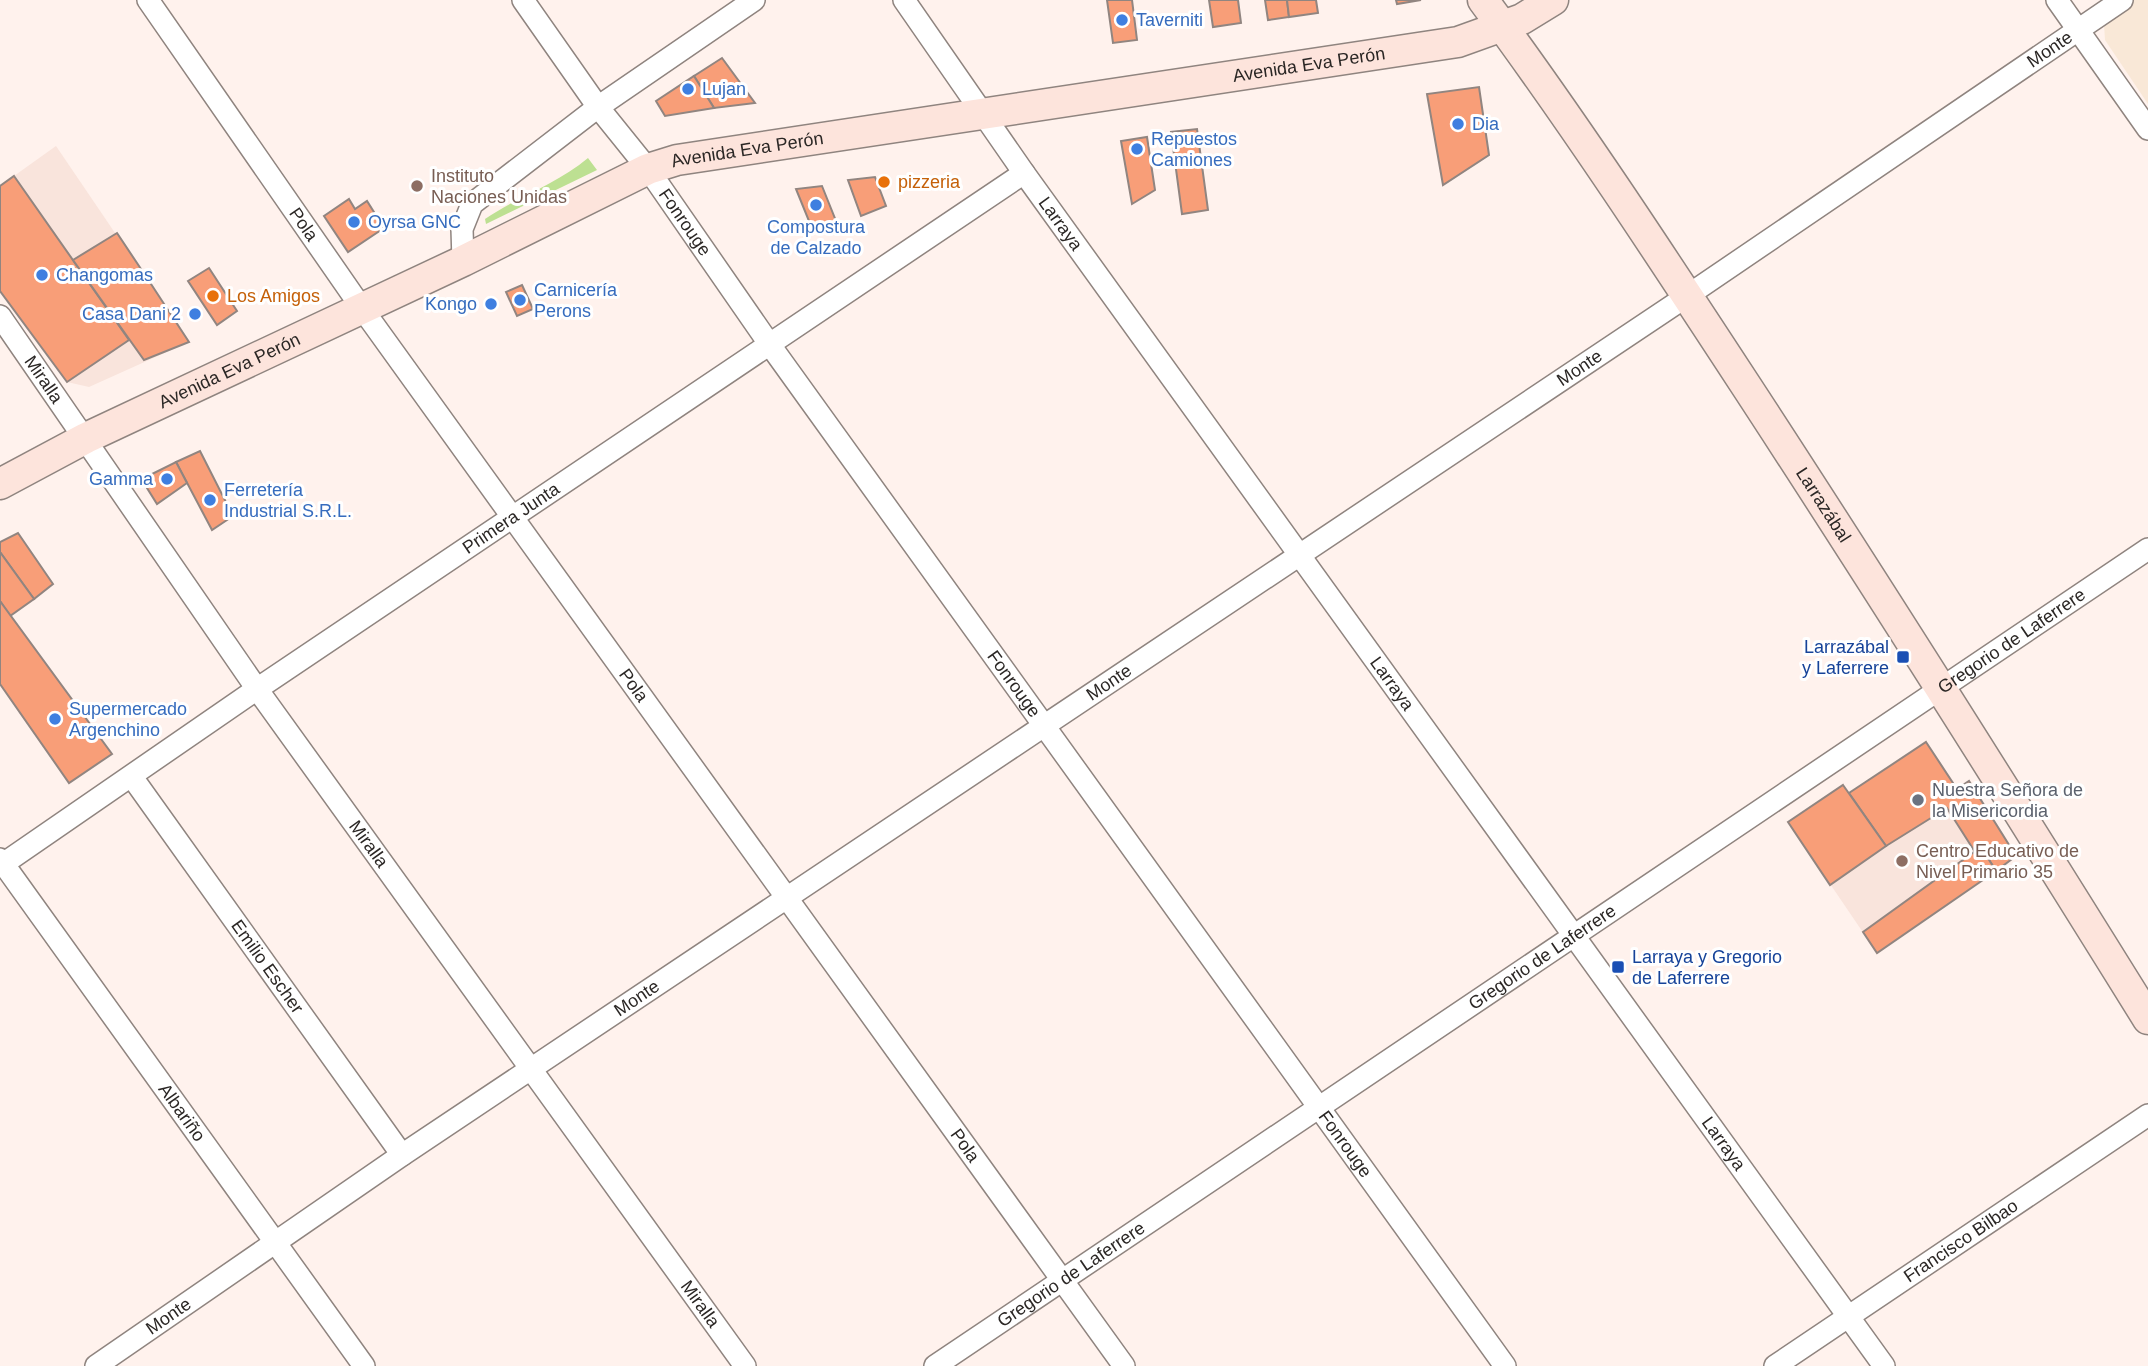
<svg xmlns="http://www.w3.org/2000/svg" width="2148" height="1366" font-family="Helvetica,sans-serif">
	<style>
		.built { fill: #f9e4dc }
		.industrial { fill: #f9e8d7 }
		.green { fill: #bde092 }
		.building { fill: #f89e78; stroke: #918580; stroke-width: 2 }
		.lines { fill: none; stroke-linecap: round; stroke-linejoin: round }
		.street-casing { stroke: #8f847f; stroke-width: 24 }
		.secondary-casing { stroke: #8f847f; stroke-width: 33 }
		.street { stroke: #fff; stroke-width: 21 }
		.secondary { stroke: #fde4dc; stroke-width: 30 }
		.shop-dot { fill: #3f7fe0; stroke: #fff; stroke-width: 2.5 }
		.food-dot { fill: #e8710a; stroke: #fff; stroke-width: 2.5 }
		.education-dot { fill: #8d6e63; stroke: #fff; stroke-width: 2.5 }
		.transit-dot { fill: #1a4fb4; stroke: #fff; stroke-width: 2.5 }
		.worship-dot { fill: #6b7280; stroke: #fff; stroke-width: 2.5 }
		.labels { text-anchor: middle; dominant-baseline: central; stroke-width: 6; stroke-linejoin: round; paint-order: stroke }
		.shop-label { font-size: 18px; fill: #366cbe; stroke: #fff; text-anchor: start }
		.street-label { font-size: 18px; fill: #2b2725; stroke: #fff }
		.education-label { font-size: 18px; fill: #785e54; stroke: #fff; text-anchor: start }
		.food-label { font-size: 18px; fill: #c56008; stroke: #fff; text-anchor: start }
		.transit-label { font-size: 18px; fill: #164399; stroke: #fff; text-anchor: end }
		.worship-label { font-size: 18px; fill: #5b616d; stroke: #fff; text-anchor: start }
	</style>
	<rect width="100%" height="100%" fill="#fff2ed"/>
	<g class="built">
		<polygon points="56,146 189,342 89,387 67,382 0,291 0,186"/>
		<polygon points="1843,785 1886,846 1947,808 1995,871 1877,953 1788,822"/>
	</g>
	<polygon class="industrial" points="2125,0 2148,0 2148,104 2105,40 2104,24"/>
	<path class="green" d="M588,158L597,170L486,224L485,219C519,196 557,184 588,158Z"/>
	<g class="building">
		<polygon points="1107,0 1132,0 1137,40 1113,43"/>
		<polygon points="1209,0 1238,0 1241,23 1213,27"/>
		<polygon points="1265,0 1287,0 1289,17 1268,20"/>
		<polygon points="1287,0 1316,0 1318,13 1289,17"/>
		<polygon points="1396,0 1421,0 1397,4"/>
		<polygon points="722,58 755,103 714,108 694,76"/>
		<polygon points="694,76 714,108 665,116 656,101"/>
		<polygon points="1479,87 1489,155 1443,185 1427,94"/>
		<polygon points="1197,129 1208,210 1182,214 1171,132"/>
		<polygon points="1147,137 1155,190 1132,204 1121,141"/>
		<polygon points="14,176 129,340 67,382 0,291 0,186"/>
		<polygon points="875,177 886,206 861,216 848,180"/>
		<polygon points="822,186 836,221 813,231 796,189"/>
		<polygon points="349,199 355,209 367,201 384,228 348,252 324,216"/>
		<polygon points="117,233 151,284 189,342 144,360 73,260"/>
		<polygon points="209,268 237,311 217,325 188,281"/>
		<polygon points="522,285 533,309 517,316 506,292"/>
		<polygon points="200,451 233,516 212,530 176,462"/>
		<polygon points="176,462 187,483 157,504 147,488 150,475"/>
		<polygon points="18,533 53,584 34,599 0,552 0,542"/>
		<polygon points="0,552 34,599 10,616 0,601"/>
		<polygon points="0,601 112,754 69,783 0,684"/>
		<polygon points="1926,742 1957,789 1969,781 2016,856 1996,871 1981,847 1975,852 1947,808 1886,846 1849,793"/>
		<polygon points="1843,785 1886,846 1830,885 1788,822"/>
		<polygon points="1981,847 1996,871 1877,953 1863,932"/>
	</g>
	<g class="lines">
		<defs>
			<g id="street">
				<path id="s1" d="M148,0L361,307L1124,1366"/>
				<path id="s2" d="M523,0L598,107L648,169L770,345L1505,1366"/>
				<path id="s3" d="M904,0L1024,173L1884,1366"/>
				<polyline points="2057,0 2148,129"/>
				<polyline points="463,261 462,229 472,204 598,107 754,0"/>
				<path id="s4" d="M0,316L257,689L745,1366"/>
				<path id="s5" d="M132,777L402,1155"/>
				<path id="s6" d="M0,859L364,1366"/>
				<path id="s7" d="M0,866L257,689L1024,173"/>
				<path id="s8" d="M96,1366L402,1155L1687,296L2122,0"/>
				<path id="s9" d="M935,1366L2148,549"/>
				<path id="s10" d="M1775,1366L2148,1115"/>
			</g>
			<g id="secondary">
				<path id="s11" d="M1483,0C1580,131 1669,268 1758,404C1891,608 2020,813 2148,1019"/>
				<path id="s12" d="M0,484L86,438L463,261L648,169L677,160L1458,42L1522,19L1553,0"/>
			</g>
		</defs>
		<use href="#street" class="street-casing"/>
		<use href="#secondary" class="secondary-casing"/>
		<use href="#street" class="street"/>
		<use href="#secondary" class="secondary"/>
	</g>
	<g class="shop-dot">
		<circle cx="1122" cy="20" r="7"/>
		<circle cx="688" cy="89" r="7"/>
		<circle cx="1458" cy="124" r="7"/>
		<circle cx="1137" cy="149" r="7"/>
		<circle cx="816" cy="205" r="7"/>
		<circle cx="354" cy="222" r="7"/>
		<circle cx="42" cy="275" r="7"/>
		<circle cx="520" cy="300" r="7"/>
		<circle cx="491" cy="304" r="7"/>
		<circle cx="195" cy="314" r="7"/>
		<circle cx="167" cy="479" r="7"/>
		<circle cx="210" cy="500" r="7"/>
		<circle cx="55" cy="719" r="7"/>
	</g>
	<g class="food-dot">
		<circle cx="884" cy="182" r="7"/>
		<circle cx="213" cy="296" r="7"/>
	</g>
	<g class="education-dot">
		<circle cx="417" cy="186" r="7"/>
		<circle cx="1902" cy="861" r="7"/>
	</g>
	<g class="transit-dot">
		<rect x="1896" y="650" width="14" height="14" rx="3.5"/>
		<rect x="1611" y="960" width="14" height="14" rx="3.5"/>
	</g>
	<circle class="worship-dot" cx="1918" cy="800" r="7"/>
	<g class="labels">
		<g class="shop-label">
			<text x="1136" y="20">Taverniti</text>
			<text x="702" y="89">Lujan</text>
			<text x="1472" y="124">Dia</text>
			<text x="1151" y="139">Repuestos<tspan x="1151" dy="21">Camiones</tspan></text>
			<text x="368" y="222">Oyrsa GNC</text>
			<text x="816" y="227" text-anchor="middle">Compostura<tspan x="816" dy="21">de Calzado</tspan></text>
			<text x="56" y="275">Changomas</text>
			<text x="534" y="290">Carnicería<tspan x="534" dy="21">Perons</tspan></text>
			<text x="477" y="304" text-anchor="end">Kongo</text>
			<text x="181" y="314" text-anchor="end">Casa Dani 2</text>
			<text x="153" y="479" text-anchor="end">Gamma</text>
			<text x="224" y="490">Ferretería<tspan x="224" dy="21">Industrial S.R.L.</tspan></text>
			<text x="69" y="709">Supermercado<tspan x="69" dy="21">Argenchino</tspan></text>
		</g>
		<g class="street-label">
			<text stroke="none"><textPath href="#s8" startOffset="2356">Monte</textPath></text>
			<text stroke="none"><textPath href="#s12" startOffset="1390">Avenida Eva Perón</textPath></text>
			<text stroke="none"><textPath href="#s12" startOffset="822">Avenida Eva Perón</textPath></text>
			<text stroke="none"><textPath href="#s2" startOffset="275">Fonrouge</textPath></text>
			<text stroke="none"><textPath href="#s1" startOffset="273">Pola</textPath></text>
			<text stroke="none"><textPath href="#s3" startOffset="273">Larraya</textPath></text>
			<text stroke="none"><textPath href="#s8" startOffset="1788">Monte</textPath></text>
			<text stroke="none"><textPath href="#s12" startOffset="256">Avenida Eva Perón</textPath></text>
			<text stroke="none"><textPath href="#s4" startOffset="77">Miralla</textPath></text>
			<text stroke="none"><textPath href="#s11" startOffset="609">Larrazábal</textPath></text>
			<text stroke="none"><textPath href="#s7" startOffset="618">Primera Junta</textPath></text>
			<text stroke="none"><textPath href="#s9" startOffset="1298">Gregorio de Laferrere</textPath></text>
			<text stroke="none"><textPath href="#s8" startOffset="1222">Monte</textPath></text>
			<text stroke="none"><textPath href="#s2" startOffset="842">Fonrouge</textPath></text>
			<text stroke="none"><textPath href="#s3" startOffset="840">Larraya</textPath></text>
			<text stroke="none"><textPath href="#s1" startOffset="840">Pola</textPath></text>
			<text stroke="none"><textPath href="#s4" startOffset="644">Miralla</textPath></text>
			<text stroke="none"><textPath href="#s9" startOffset="732">Gregorio de Laferrere</textPath></text>
			<text stroke="none"><textPath href="#s5" startOffset="233">Emilio Escher</textPath></text>
			<text stroke="none"><textPath href="#s8" startOffset="654">Monte</textPath></text>
			<text stroke="none"><textPath href="#s6" startOffset="312">Albariño</textPath></text>
			<text stroke="none"><textPath href="#s2" startOffset="1409">Fonrouge</textPath></text>
			<text stroke="none"><textPath href="#s3" startOffset="1407">Larraya</textPath></text>
			<text stroke="none"><textPath href="#s1" startOffset="1407">Pola</textPath></text>
			<text stroke="none"><textPath href="#s10" startOffset="224">Francisco Bilbao</textPath></text>
			<text stroke="none"><textPath href="#s9" startOffset="164">Gregorio de Laferrere</textPath></text>
			<text stroke="none"><textPath href="#s4" startOffset="1211">Miralla</textPath></text>
			<text stroke="none"><textPath href="#s8" startOffset="88">Monte</textPath></text>
		</g>
		<g class="education-label">
			<text x="431" y="176">Instituto<tspan x="431" dy="21">Naciones Unidas</tspan></text>
			<text x="1916" y="851">Centro Educativo de<tspan x="1916" dy="21">Nivel Primario 35</tspan></text>
		</g>
		<g class="food-label">
			<text x="898" y="182">pizzeria</text>
			<text x="227" y="296">Los Amigos</text>
		</g>
		<g class="transit-label">
			<text x="1889" y="647">Larrazábal<tspan x="1889" dy="21">y Laferrere</tspan></text>
			<text x="1632" y="957" text-anchor="start">Larraya y Gregorio<tspan x="1632" dy="21">de Laferrere</tspan></text>
		</g>
		<g class="worship-label">
			<text x="1932" y="790">Nuestra Señora de<tspan x="1932" dy="21">la Misericordia</tspan></text>
		</g>
	</g>
</svg>
